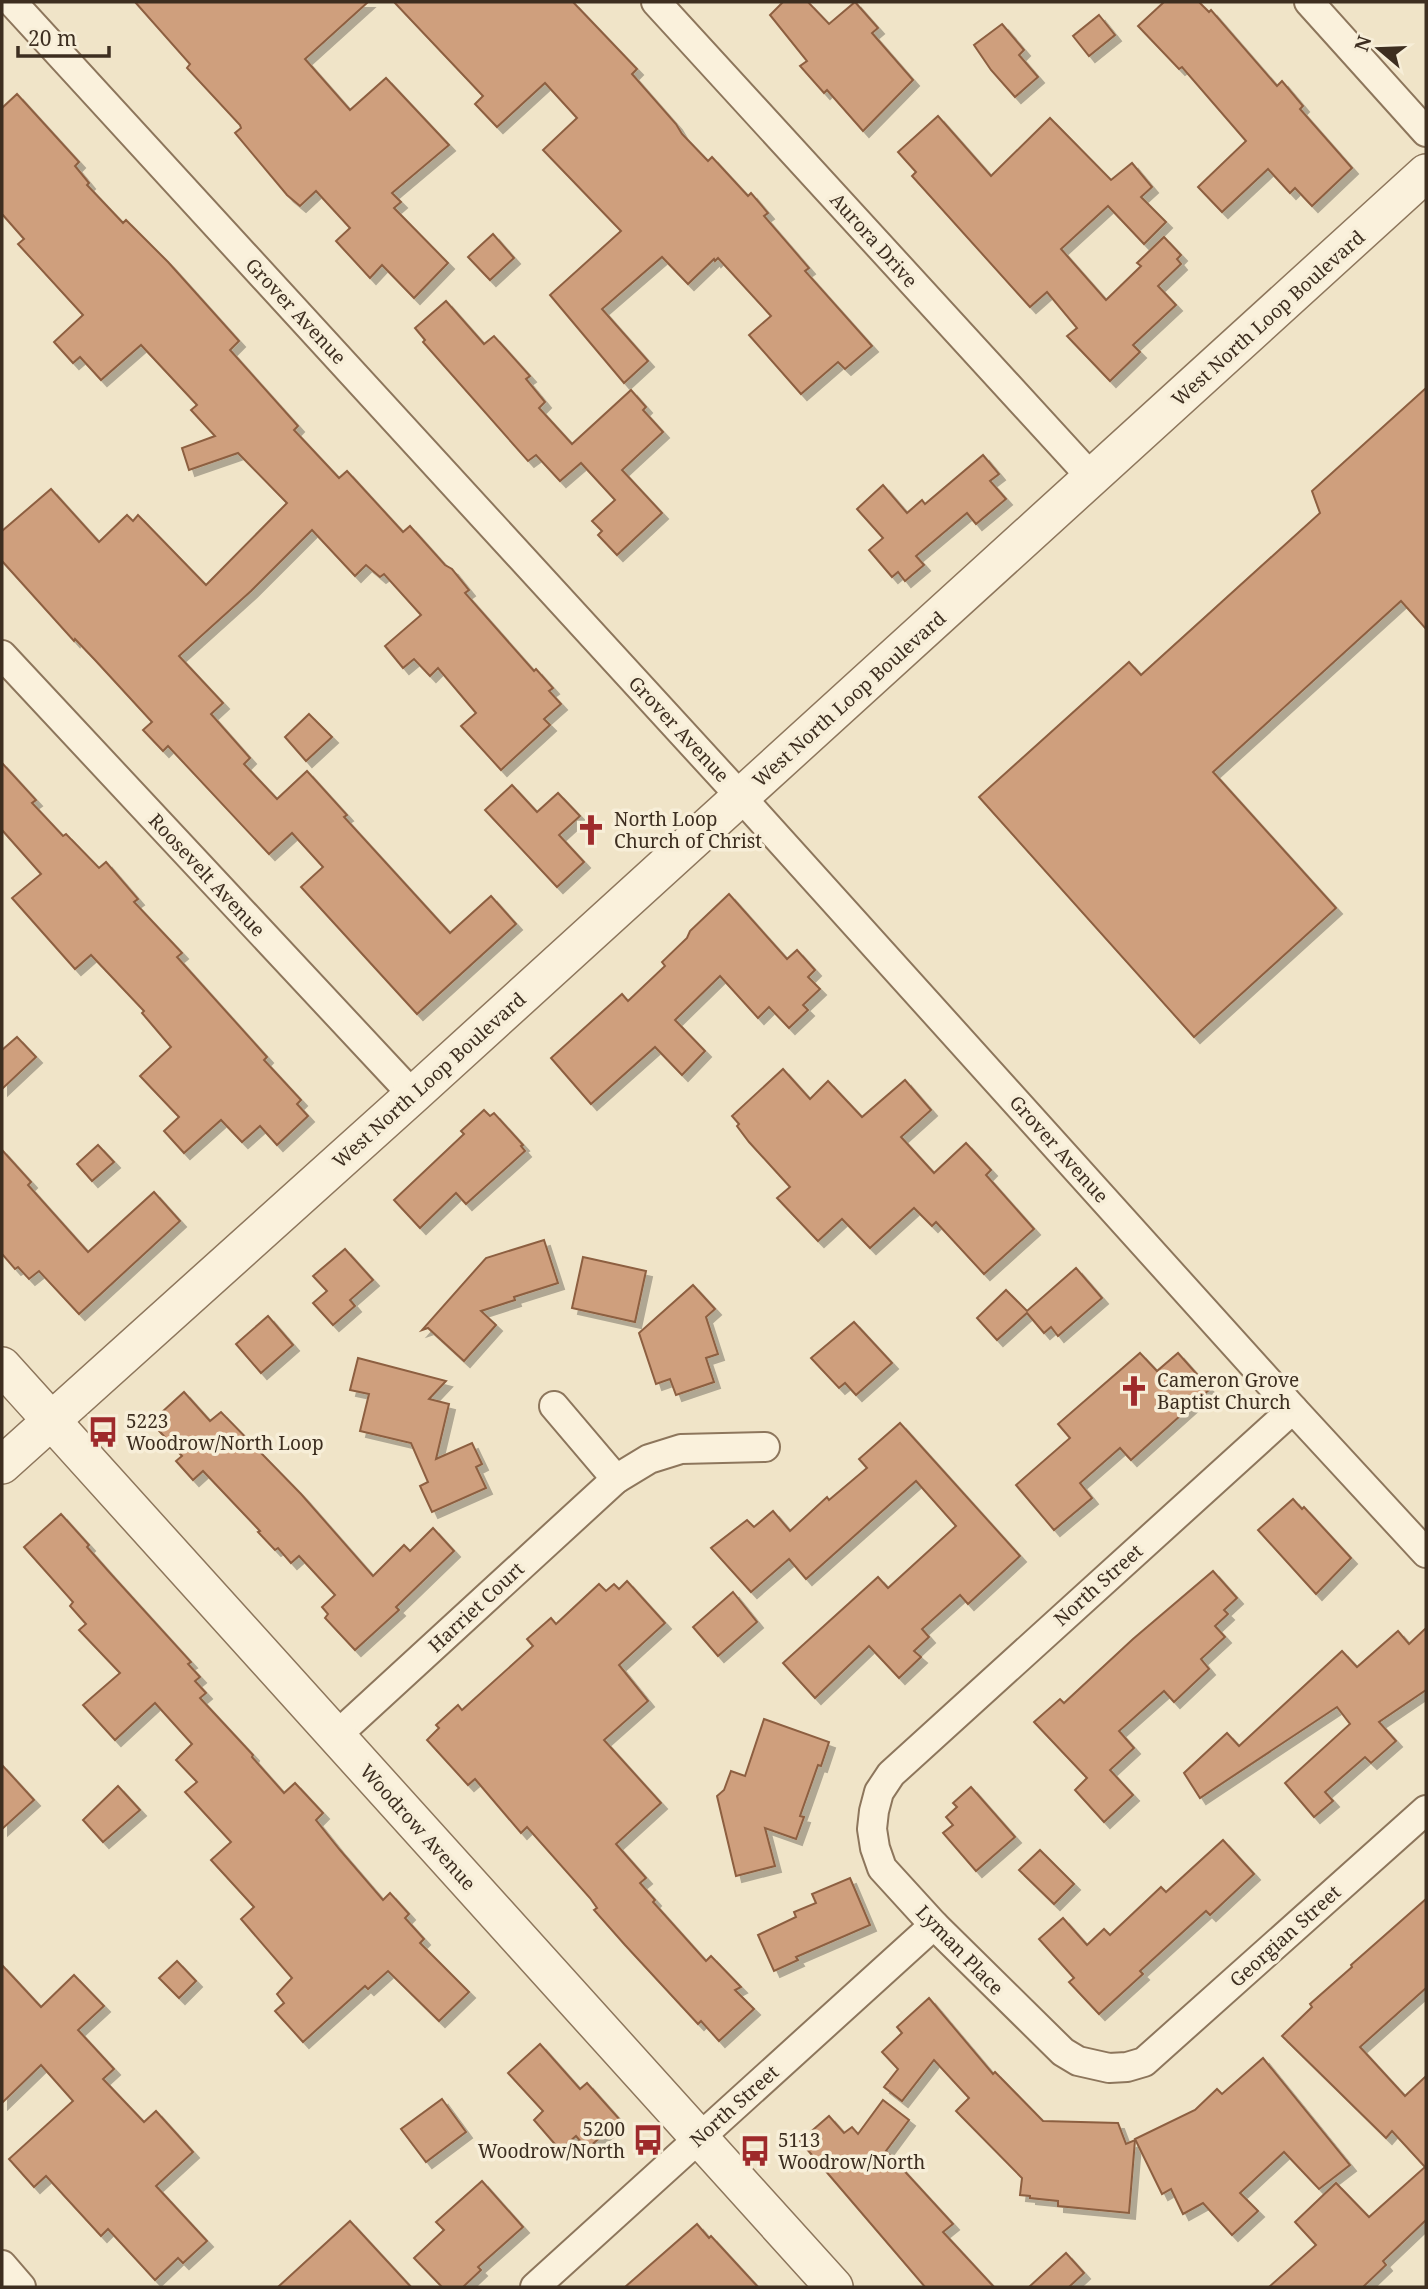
<svg xmlns="http://www.w3.org/2000/svg" width="1428" height="2289" font-family="'Noto Serif',serif">
	<style>
		.building { fill: #cf9f7d; stroke: #8d5f41; stroke-width: 2; filter: url(#shadow) }
		.lines { fill: none; stroke-linecap: round; stroke-linejoin: round }
		.minor-casing { stroke: #8d765c; stroke-width: 32 }
		.tertiary-casing { stroke: #8d765c; stroke-width: 40 }
		.minor { stroke: #faf1dc; stroke-width: 28 }
		.tertiary { stroke: #faf1dc; stroke-width: 37 }
		.labels { text-anchor: middle; dominant-baseline: central; stroke-width: 7; stroke-linejoin: round; paint-order: stroke }
		.street-label { font-size: 19px; fill: #3d2e20; stroke: #f7eed8 }
		.poi-label { font-size: 19px; fill: #3d2e20; stroke: #f7eed8; text-anchor: start }
	</style>
	<defs>
		<filter id="shadow"><feDropShadow dx="6" dy="6" stdDeviation="0" flood-color="#0004"/></filter>
	</defs>
	<rect width="100%" height="100%" fill="#f0e4c8"/>
	<g class="building">
		<polygon points="135,2 368,2 305,59 350,110 386,78 449,145 392,193 401,202 394,208 448,263 414,298 382,265 370,278 336,241 350,228 316,191 300,206 287,195 235,133 241,128 240,125 187,68 190,64"/>
		<polygon points="394,2 573,2 637,69 632,74 676,124 682,134 708,161 712,157 748,196 751,193 768,213 764,216 809,268 805,271 872,346 845,369 838,362 801,394 749,335 771,316 718,258 715,261 714,259 688,284 662,257 602,309 648,361 624,383 550,295 621,231 543,150 577,118 545,83 497,127 475,104 483,96"/>
		<polygon points="783,2 808,2 829,24 855,2 878,28 872,33 913,80 863,131 827,90 824,93 800,66 807,61 770,15"/>
		<polygon points="1164,2 1199,2 1209,12 1211,10 1277,86 1282,81 1303,106 1300,109 1352,168 1312,206 1295,188 1290,193 1268,169 1222,212 1198,187 1246,141 1182,67 1179,69 1138,26"/>
		<polygon points="1099,15 1115,35 1089,56 1073,36"/>
		<polygon points="1002,24 1024,50 1019,55 1038,77 1015,97 991,70 974,45"/>
		<polygon points="17,94 79,162 75,166 89,183 87,185 123,223 126,220 168,262 239,341 230,350 298,426 294,430 339,478 347,471 403,532 410,526 445,565 452,569 469,590 465,593 534,671 536,669 553,688 549,691 561,704 544,719 550,725 501,770 461,726 476,713 438,668 430,676 414,659 403,668 385,646 421,615 384,574 380,577 366,565 355,576 312,530 251,591 179,656 223,703 211,714 250,758 244,764 277,799 307,771 347,815 344,817 450,933 491,896 516,924 417,1014 301,887 323,867 292,833 269,854 168,746 163,751 143,730 152,722 95,660 75,639 74,641 2,561 2,531 51,489 99,542 127,515 133,521 138,515 206,585 287,503 238,453 189,470 182,448 215,436 191,410 197,405 141,345 101,380 80,357 73,363 54,342 83,315 18,244 24,239 2,214 2,108"/>
		<polygon points="938,116 991,176 1050,118 1111,180 1132,163 1152,187 1141,197 1166,222 1144,244 1108,206 1061,249 1106,300 1141,266 1137,263 1164,237 1181,255 1177,259 1181,264 1158,286 1176,305 1133,345 1140,352 1110,381 1067,336 1077,328 1047,292 1030,307 912,176 916,172 898,152"/>
		<polygon points="493,234 514,258 490,280 468,257"/>
		<polygon points="446,301 484,344 494,336 530,376 526,379 545,402 539,408 572,444 631,390 646,407 643,410 663,432 622,470 662,513 617,555 598,535 602,531 592,521 615,500 581,463 560,481 536,455 528,461 423,342 425,340 415,328"/>
		<polygon points="1426,388 1426,629 1401,601 1213,772 1336,908 1194,1037 979,797 1129,662 1141,675 1320,513 1312,491"/>
		<polygon points="983,455 999,474 990,481 1006,499 976,524 967,513 916,556 924,565 905,581 898,572 892,577 869,550 883,538 857,509 883,485 907,513 922,500 925,504"/>
		<polygon points="309,714 332,737 306,761 285,737"/>
		<polygon points="2,763 36,800 32,803 63,836 66,834 99,868 106,862 138,899 134,902 182,953 177,957 267,1057 264,1060 301,1100 297,1104 308,1116 277,1145 260,1126 242,1142 221,1120 184,1153 164,1131 179,1117 140,1076 171,1047 142,1013 144,1011 91,955 75,969 12,898 41,874 2,830"/>
		<polygon points="512,785 537,812 558,793 580,816 559,835 584,862 557,887 485,810"/>
		<polygon points="729,894 787,959 797,950 815,970 808,977 820,989 803,1005 808,1010 789,1028 769,1007 758,1018 720,976 675,1020 705,1051 682,1075 655,1047 591,1104 551,1058 622,994 628,1001 665,966 662,962 687,938 690,931"/>
		<polygon points="17,1037 36,1057 2,1089 2,1050"/>
		<polygon points="783,1069 810,1099 828,1081 862,1117 905,1080 931,1110 901,1137 934,1173 966,1143 991,1170 986,1175 1034,1229 984,1274 936,1222 932,1226 914,1208 870,1248 842,1219 818,1241 777,1198 790,1187 749,1142 737,1126 739,1124 732,1116"/>
		<polygon points="484,1110 490,1116 494,1113 523,1145 521,1146 525,1151 466,1204 456,1193 420,1228 394,1200 464,1134 461,1131"/>
		<polygon points="98,1145 114,1162 92,1181 77,1164"/>
		<polygon points="2,1150 31,1182 28,1185 88,1252 154,1192 180,1221 79,1314 39,1271 29,1279 18,1267 15,1269 2,1254"/>
		<polygon points="544,1240 558,1283 514,1297 515,1300 481,1311 496,1325 464,1361 428,1328 422,1330 486,1258"/>
		<polygon points="345,1249 373,1280 350,1300 355,1306 333,1325 313,1303 327,1291 313,1276"/>
		<polygon points="583,1257 646,1271 635,1322 572,1308"/>
		<polygon points="1076,1268 1102,1298 1058,1336 1051,1327 1044,1333 1027,1313 997,1340 977,1318 1006,1290 1027,1311"/>
		<polygon points="693,1285 715,1309 706,1317 718,1354 706,1358 714,1382 676,1395 670,1379 656,1384 639,1333"/>
		<polygon points="268,1316 293,1345 261,1373 236,1344"/>
		<polygon points="854,1322 892,1363 856,1395 845,1383 839,1388 811,1358"/>
		<polygon points="1140,1353 1157,1371 1178,1353 1210,1389 1131,1460 1120,1448 1080,1483 1092,1498 1054,1530 1016,1485 1070,1438 1058,1424"/>
		<polygon points="358,1358 446,1381 429,1399 449,1404 436,1459 472,1443 482,1464 476,1467 486,1488 432,1512 420,1486 428,1482 411,1443 360,1431 369,1394 350,1390"/>
		<polygon points="184,1392 210,1421 221,1412 301,1494 373,1576 404,1545 410,1551 433,1528 454,1551 396,1607 399,1610 355,1650 325,1618 328,1614 322,1607 335,1595 299,1556 291,1563 278,1548 275,1550 258,1532 260,1531 203,1471 193,1480 176,1461 182,1456 151,1422"/>
		<polygon points="900,1423 1020,1556 968,1604 960,1595 922,1629 929,1637 914,1651 921,1657 899,1678 869,1646 815,1698 783,1663 878,1577 888,1588 956,1526 916,1481 806,1579 789,1559 751,1592 711,1548 747,1520 754,1527 773,1511 790,1531 827,1497 829,1500 867,1468 859,1459"/>
		<polygon points="1293,1499 1302,1509 1304,1507 1351,1558 1316,1594 1258,1530"/>
		<polygon points="61,1514 89,1545 87,1547 110,1573 191,1662 188,1664 200,1677 195,1681 206,1693 200,1698 253,1755 252,1757 284,1793 295,1783 323,1813 316,1820 340,1850 383,1900 390,1893 409,1914 405,1918 424,1939 420,1943 469,1992 439,2021 388,1971 368,1989 365,1986 303,2042 275,2011 284,2003 277,1994 292,1978 241,1919 254,1907 211,1860 231,1842 185,1792 197,1782 176,1760 192,1744 155,1703 115,1740 83,1705 120,1673 79,1630 86,1624 70,1606 73,1602 24,1547"/>
		<polygon points="1213,1571 1237,1598 1224,1610 1228,1614 1215,1626 1225,1637 1201,1659 1209,1669 1174,1702 1164,1691 1119,1731 1134,1748 1110,1770 1133,1795 1104,1822 1075,1790 1087,1778 1034,1722 1060,1699 1064,1703 1133,1639"/>
		<polygon points="627,1581 665,1623 619,1665 648,1701 604,1740 661,1803 616,1844 646,1878 640,1883 655,1900 653,1902 706,1961 711,1956 741,1987 735,1990 754,2009 719,2041 701,2021 698,2024 625,1945 594,1910 597,1908 590,1898 527,1827 521,1833 475,1779 468,1785 427,1740 439,1728 436,1725 458,1705 462,1710 533,1646 527,1639 551,1618 556,1624 599,1584 606,1591 614,1584 619,1589"/>
		<polygon points="733,1592 757,1622 718,1656 693,1627"/>
		<polygon points="1426,1628 1426,1690 1379,1722 1396,1741 1371,1763 1365,1757 1325,1792 1333,1801 1314,1817 1285,1783 1350,1724 1337,1707 1200,1798 1184,1773 1227,1733 1239,1746 1342,1651 1357,1667 1398,1631 1409,1644"/>
		<polygon points="764,1719 829,1742 821,1766 818,1765 800,1816 804,1817 796,1839 765,1828 775,1866 736,1876 717,1796 724,1790 731,1771 745,1776"/>
		<polygon points="2,1765 34,1800 2,1829"/>
		<polygon points="118,1786 140,1810 103,1842 83,1820"/>
		<polygon points="971,1787 1015,1837 976,1871 943,1833 953,1825 946,1817 957,1807 953,1803"/>
		<polygon points="1223,1840 1254,1874 1210,1915 1206,1911 1140,1971 1143,1974 1099,2014 1069,1982 1074,1978 1039,1939 1063,1918 1087,1945 1104,1929 1110,1935 1161,1887 1166,1892"/>
		<polygon points="1040,1850 1074,1884 1054,1904 1019,1870"/>
		<polygon points="850,1878 870,1925 796,1957 798,1960 774,1971 758,1935 796,1917 794,1912 816,1903 812,1894"/>
		<polygon points="1426,1899 1426,1988 1360,2047 1405,2096 1426,2076 1426,2220 1383,2261 1386,2265 1363,2287 1269,2287 1316,2245 1295,2222 1336,2183 1369,2217 1425,2167 1392,2131 1386,2138 1282,2036 1312,2007 1310,2004 1352,1967 1351,1965"/>
		<polygon points="177,1961 196,1981 179,1998 159,1978"/>
		<polygon points="2,1965 41,2007 74,1975 104,2006 78,2030 114,2069 103,2079 144,2122 156,2111 193,2152 156,2186 207,2241 183,2263 178,2258 155,2280 108,2229 101,2236 46,2176 34,2187 9,2159 73,2101 41,2065 2,2103"/>
		<polygon points="929,1998 993,2074 995,2072 1043,2121 1118,2123 1126,2144 1135,2140 1129,2213 1058,2206 1058,2201 1030,2198 1030,2196 1020,2195 1022,2178 956,2111 969,2098 934,2060 902,2101 884,2087 898,2069 882,2052 902,2033 897,2027"/>
		<polygon points="540,2044 580,2089 587,2083 620,2120 587,2149 576,2136 560,2150 534,2120 543,2111 508,2073"/>
		<polygon points="1263,2058 1350,2165 1319,2189 1284,2152 1240,2193 1258,2211 1232,2235 1203,2203 1183,2214 1171,2189 1162,2194 1135,2139 1195,2110 1217,2089 1222,2094"/>
		<polygon points="442,2099 466,2132 426,2162 401,2129"/>
		<polygon points="883,2100 909,2120 886,2151 953,2224 943,2232 994,2287 925,2287 800,2141 829,2116 844,2133 852,2127 858,2134"/>
		<polygon points="482,2181 523,2227 478,2267 481,2270 463,2287 442,2287 414,2258 444,2230 436,2222"/>
		<polygon points="350,2221 411,2287 278,2287"/>
		<polygon points="697,2224 709,2238 711,2236 758,2287 625,2287"/>
		<polygon points="1066,2253 1084,2273 1069,2287 1029,2287"/>
	</g>
	<g class="lines">
		<defs>
			<g id="minor">
				<polyline points="12,2 741,797 1293,1409 1426,1553"/>
				<polyline points="656,2 1092,478"/>
				<polyline points="1309,2 1426,132"/>
				<polyline points="2,655 413,1095"/>
				<polyline points="554,1406 616,1479"/>
				<polyline points="1293,1409 891,1774 879,1792 874,1811 872,1829 875,1848 882,1868 934,1925 1063,2052 1078,2061 1109,2068 1127,2067 1144,2062 1426,1810"/>
				<polyline points="336,1736 616,1479 649,1459 681,1449 765,1447"/>
				<polyline points="2,2265 21,2287"/>
				<polyline points="535,2287 934,1925"/>
			</g>
			<g id="tertiary">
				<polyline points="2,1366 834,2287"/>
				<polyline points="2,1465 413,1095 1426,173"/>
			</g>
		</defs>
		<use href="#minor" class="minor-casing"/>
		<use href="#tertiary" class="tertiary-casing"/>
		<use href="#minor" class="minor"/>
		<use href="#tertiary" class="tertiary"/>
	</g>
	<defs>
		<symbol id="church-bare" viewBox="-9 -9 18 18"><path d="M-1.2-6h2.4v3.5h3.3v2.4h-3.3V6h-2.4V-.1h-3.3v-2.4h3.3Z" fill="#9e2a2b" stroke="#f7eed8" stroke-width="2.5" paint-order="stroke"/></symbol>
		<symbol id="bus-bare" viewBox="-9 -9 18 18"><path d="M-5-6H5V4H4V6H2V4H-2V6H-4V4H-5ZM-3.5-4V0h7V-4ZM-3.5 1.2v1.5H-2V1.2ZM2 1.2v1.5H3.5V1.2Z" fill="#9e2a2b" stroke="#f7eed8" stroke-width="2.5" paint-order="stroke"/></symbol>
	</defs>
	<g fill-rule="evenodd">
		<use href="#church-bare" x="569" y="808" width="44" height="44"/>
		<use href="#church-bare" x="1112" y="1369" width="44" height="44"/>
		<use href="#bus-bare" x="81" y="1410" width="44" height="44"/>
		<use href="#bus-bare" x="626" y="2118" width="44" height="44"/>
		<use href="#bus-bare" x="733" y="2129" width="44" height="44"/>
	</g>
	<g class="labels">
		<g class="street-label">
			<text transform="translate(874 240) rotate(48)">Aurora Drive</text>
			<text transform="translate(296 311) rotate(47)">Grover Avenue</text>
			<text transform="translate(1268 318) rotate(-42)">West North Loop Boulevard</text>
			<text transform="translate(849 699) rotate(-42)">West North Loop Boulevard</text>
			<text transform="translate(679 729) rotate(47)">Grover Avenue</text>
			<text transform="translate(207 875) rotate(47)">Roosevelt Avenue</text>
			<text transform="translate(429 1080) rotate(-42)">West North Loop Boulevard</text>
			<text transform="translate(1059 1149) rotate(48)">Grover Avenue</text>
			<text transform="translate(1098 1585) rotate(-42)">North Street</text>
			<text transform="translate(476 1607) rotate(-43)">Harriet Court</text>
			<text transform="translate(418 1827) rotate(48)">Woodrow Avenue</text>
			<text transform="translate(1285 1936) rotate(-42)">Georgian Street</text>
			<text transform="translate(960 1950) rotate(46)">Lyman Place</text>
			<text transform="translate(734 2106) rotate(-42)">North Street</text>
		</g>
		<g class="poi-label">
			<text x="614" y="819">North Loop<tspan x="614" dy="22">Church of Christ</tspan></text>
			<text x="1157" y="1380">Cameron Grove<tspan x="1157" dy="22">Baptist Church</tspan></text>
			<text x="126" y="1421">5223<tspan x="126" dy="22">Woodrow/North Loop</tspan></text>
			<text x="625" y="2129" text-anchor="end">5200<tspan x="625" dy="22">Woodrow/North</tspan></text>
			<text x="778" y="2140">5113<tspan x="778" dy="22">Woodrow/North</tspan></text>
		</g>
	</g>
	<rect width="1428" height="2289" fill="none" stroke="#3d2e20" stroke-width="7"/>
	<g transform="translate(1379 49) rotate(289)" stroke="#f7eed8" stroke-width="5" paint-order="stroke">
	<path d="M0-5L12 26L0 18L-12 26Z" fill="#3d2e20"/>
	<text y="-10" font-size="19" font-weight="bold" text-anchor="middle" fill="#3d2e20">N</text>
	</g>
	<path d="M18 46v10h91v-10" fill="none" stroke="#3d2e20" stroke-width="3.5"/>
	<text x="28" y="46" font-size="21" fill="#3d2e20" stroke="#f7eed8" stroke-width="5" paint-order="stroke">20 m</text>
</svg>
